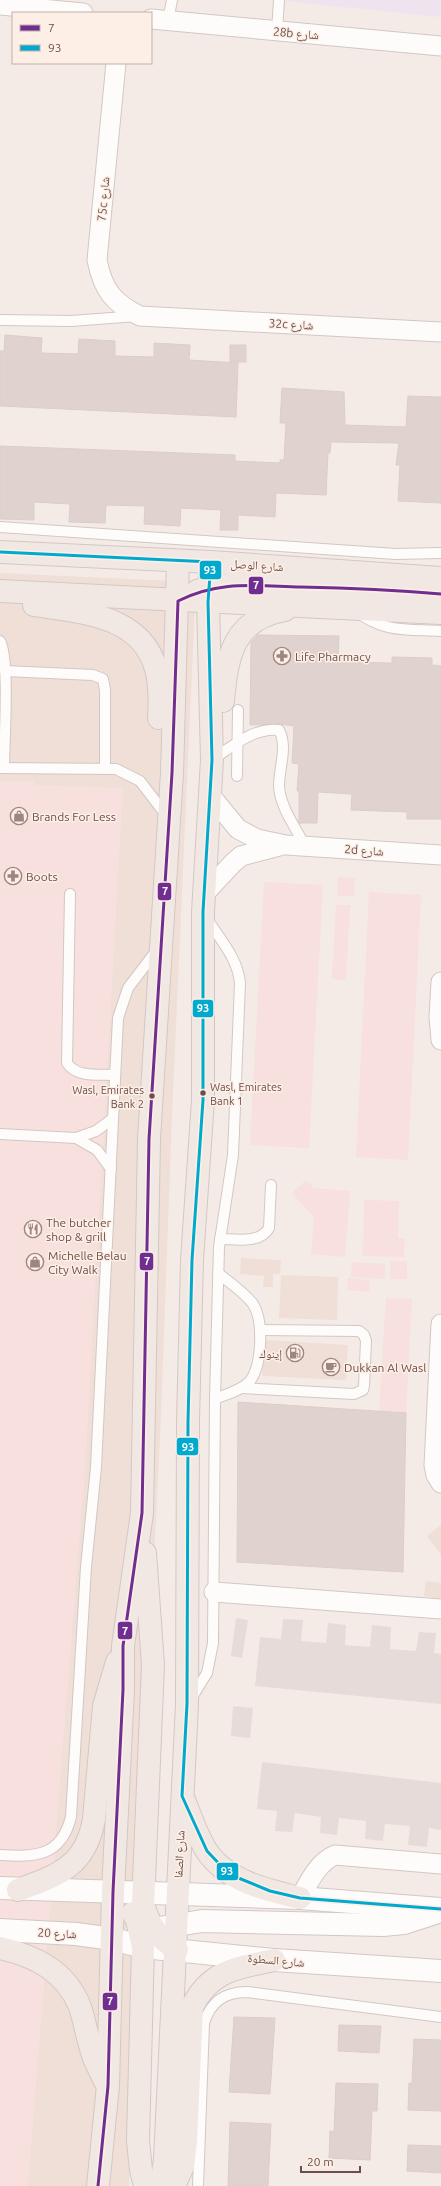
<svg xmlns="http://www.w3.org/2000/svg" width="441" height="2186" font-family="Ubuntu,'Noto Naskh Arabic',sans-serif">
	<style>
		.residential { fill: #efdfd7 }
		.commercial { fill: #f7e0dd }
		.industrial { fill: #e6dbd8 }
		.education { fill: #ede4ef }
		.building { fill: #e0d3cf; stroke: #dccdc9 }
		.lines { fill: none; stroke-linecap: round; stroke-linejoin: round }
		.lane-casing { stroke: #d2c7c4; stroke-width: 12 }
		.street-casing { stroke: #d2c7c4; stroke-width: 21 }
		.secondary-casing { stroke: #d2c7c4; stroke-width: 24 }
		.primary-casing { stroke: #d3c7c4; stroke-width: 24 }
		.lane { stroke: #fdfcfb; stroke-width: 10 }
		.street { stroke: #fdfcfb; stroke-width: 19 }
		.secondary { stroke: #fdfcfb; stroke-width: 22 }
		.primary { stroke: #f1e8e4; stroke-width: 22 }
		.bus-1-casing { stroke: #fdefe6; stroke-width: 6 }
		.bus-2-casing { stroke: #fdefe6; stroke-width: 6 }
		.bus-1 { stroke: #6f2e90; stroke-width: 3 }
		.bus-2 { stroke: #00a9ce; stroke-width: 3 }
		.bus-dot { fill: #6e4e4a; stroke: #fdefe6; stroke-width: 1.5 }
		.labels { text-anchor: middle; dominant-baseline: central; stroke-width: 3; stroke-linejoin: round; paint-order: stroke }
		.bus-label { font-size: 11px; fill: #6e4e4a; stroke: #fdefe6; text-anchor: start }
		.street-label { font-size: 12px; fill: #6e4e4a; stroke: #fdefe6 }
		.poi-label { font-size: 12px; fill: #6e4e4a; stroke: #fdefe6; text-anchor: start }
		.line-badge { stroke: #fdefe6; stroke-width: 1.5 }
		.badge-label { font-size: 11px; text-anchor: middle; font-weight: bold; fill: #fff }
	</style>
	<rect width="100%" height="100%" fill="#f4ebe7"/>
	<g class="residential">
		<polygon points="0,573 196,582 172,1115 161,1415 147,1701 143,1924 129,2186 0,2186"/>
		<polygon points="241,1258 281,1260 280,1274 273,1274 273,1287 263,1287 264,1276 240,1274"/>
		<polygon points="281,1275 338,1277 337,1320 279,1318"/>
		<polygon points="264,1340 348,1345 346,1380 262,1376"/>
		<polygon points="441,1525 441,1555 427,1536"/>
		<polygon points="426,1581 441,1583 441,1599 424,1596"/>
	</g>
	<g class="commercial">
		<polygon points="0,781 34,781 35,785 123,788 85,1470 28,2186 0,2186"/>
		<polygon points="338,877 355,878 354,896 337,896"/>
		<polygon points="264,882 323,885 309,1148 250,1145"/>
		<polygon points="369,892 421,895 408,1160 356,1157"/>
		<polygon points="336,905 350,905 346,980 332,979"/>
		<polygon points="306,1180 314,1188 350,1191 345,1257 311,1254 314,1217 292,1193"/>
		<polygon points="364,1200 399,1201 398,1238 405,1239 404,1257 363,1256"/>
		<rect x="390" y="1261" width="17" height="18"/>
		<polygon points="352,1262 385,1264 385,1279 351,1277"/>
		<polygon points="348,1278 370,1280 369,1292 347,1290"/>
		<polygon points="386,1298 412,1299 406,1413 379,1411"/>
	</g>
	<g class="industrial">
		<polygon points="236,1618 248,1620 242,1658 231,1656"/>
		<polygon points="283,1619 303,1620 301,1641 326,1643 328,1623 346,1625 345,1645 370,1647 372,1625 391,1627 390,1649 416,1651 419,1632 436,1633 434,1653 441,1654 441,1704 255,1686 260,1637 281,1639"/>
		<polygon points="233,1706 253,1708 250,1738 231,1736"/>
		<polygon points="262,1762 441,1783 441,1830 429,1828 427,1847 408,1845 410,1826 385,1824 383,1841 365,1839 366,1821 339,1818 337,1835 320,1833 321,1817 295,1813 292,1832 275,1831 277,1811 257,1809"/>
	</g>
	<polygon class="education" points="273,0 441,0 441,17"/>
	<g class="building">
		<polygon points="5,335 42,338 41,353 78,354 79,339 115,341 115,356 154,357 154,343 190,345 189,360 238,363 236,417 0,406 0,351 4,351"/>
		<rect x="230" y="345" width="16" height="17"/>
		<polygon points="282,388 344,392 345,425 406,427 408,396 441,397 441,503 398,501 400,465 396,465 399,443 331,442 330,453 328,453 326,495 276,493 275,517 238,515 238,530 220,530 221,510 181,508 180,526 144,524 145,506 106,505 105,523 69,522 70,504 34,502 34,520 0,519 0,446 235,455 235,461 280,463 280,460 284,460 286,423 280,423"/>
		<polygon points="258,635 339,636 338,662 392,663 392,657 432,658 432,665 441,666 441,819 407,819 407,812 351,810 352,794 318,792 317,823 299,823 299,791 297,791 299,764 292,763 294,726 279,724 250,725 251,642"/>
		<polygon points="238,1402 406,1413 403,1572 237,1562"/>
		<polygon points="234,2017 275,2018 270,2094 229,2092"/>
		<polygon points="339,2025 381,2026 379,2053 338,2051"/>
		<polygon points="414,2039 441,2040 441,2111 408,2110 409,2083 412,2083"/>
		<polygon points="336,2083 378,2084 377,2111 372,2111 370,2160 329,2158 330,2131 334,2132"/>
		<polygon points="230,2122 271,2124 268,2186 228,2186"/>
		<polygon points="408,2145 441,2146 441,2173 407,2171"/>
	</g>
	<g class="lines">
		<defs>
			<g id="lane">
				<polyline points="168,21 172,0"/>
				<polyline points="277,31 279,0"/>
				<polyline points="0,320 71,321 137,316"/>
				<polyline points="0,527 396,554 441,553"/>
				<path d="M357,612C385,633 408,629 441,631"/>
				<path d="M0,641C10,659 4,743 4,768"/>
				<polyline points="5,671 93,675 103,679 105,690 105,767"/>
				<path d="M212,760C231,747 254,727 279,730C288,747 279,767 279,786C280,807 296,828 305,846"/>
				<polyline points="0,768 116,769 140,781 166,815"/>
				<polyline points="237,776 238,710"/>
				<path d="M70,894L67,1063C77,1078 98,1074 114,1075"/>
				<polyline points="0,1134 76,1138 96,1131 112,1119"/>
				<polyline points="76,1138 97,1150 111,1169"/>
				<path d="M220,1239C236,1239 260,1244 269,1228L271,1185"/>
				<polyline points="241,1388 354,1394 363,1390 364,1386 366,1341 364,1335 359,1331 261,1330"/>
				<path d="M215,1399C226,1394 241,1391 250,1381C262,1365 264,1321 253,1304C244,1292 230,1283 218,1273"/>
				<path d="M191,1699L207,1673L213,1643L215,1399L219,1247L233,1155L240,983C238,959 220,939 207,919"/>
				<path d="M0,1855C35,1857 61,1857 71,1817L86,1567L96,1467L118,1018L128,988L157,950"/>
				<path d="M198,2186L204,2023C211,2001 225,1992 247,1992L441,2017"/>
			</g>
			<g id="street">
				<polyline points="0,5 83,13"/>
				<polyline points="151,19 441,46"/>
				<path d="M116,63L97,260C103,290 113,303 140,316L441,332"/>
				<polyline points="210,795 238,829 257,839 286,845 441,855"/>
				<polyline points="204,894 233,863 241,856 279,846"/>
				<polyline points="441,982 439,1017 441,1040"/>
				<polyline points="441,1324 434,1465 436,1475 441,1483"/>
				<polyline points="214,1592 441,1609"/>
				<path d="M300,1898C309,1882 318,1862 335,1855L441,1864"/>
			</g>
			<g id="secondary">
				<polyline points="0,1888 300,1898 441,1909"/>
				<polyline points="159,1928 202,1921 383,1925 404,1923 438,1912"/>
				<polyline points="0,1930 76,1934 113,1939 143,1947 274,1960 441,1971"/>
			</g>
			<g id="primary">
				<polyline points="0,552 211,562 441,578"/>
				<polyline points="0,591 441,613"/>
				<path d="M197,591C224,581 256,586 285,586C337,588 389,590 441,594"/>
				<path d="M34,605C84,613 148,615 158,678C160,692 160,705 159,718"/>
				<path d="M223,701C227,656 233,619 285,610"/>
				<path d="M145,1553L153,1665L143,1904C149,1925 158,1938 177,1950"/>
				<path d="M185,1802C191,1818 197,1835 206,1850C226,1881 266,1890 300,1898"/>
				<path d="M18,1890C59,1875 86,1866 94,1819L104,1706L117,1662"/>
				<polyline points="133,1913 137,1920 143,1947 138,2141 141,2170 145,2186"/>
				<path d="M0,1948C35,1956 66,1971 80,2007C85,2022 87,2037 92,2052C95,2062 101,2073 106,2083"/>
				<polyline points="98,2186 108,2086 113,1892 123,1690 123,1646 142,1513 149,1139 172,773 178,561"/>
				<polyline points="161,2186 165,2159 187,1704 188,1422 192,1260 203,1100 203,912 212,760 208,602 211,562"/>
				<path d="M174,2186L183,2166L186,2142L192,2007C210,1970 237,1968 274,1960"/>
			</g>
		</defs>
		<use href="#lane" class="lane-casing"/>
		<use href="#street" class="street-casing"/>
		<use href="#secondary" class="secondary-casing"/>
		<use href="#primary" class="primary-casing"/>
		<use href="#lane" class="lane"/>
		<use href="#street" class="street"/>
		<use href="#secondary" class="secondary"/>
		<use href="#primary" class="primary"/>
		<defs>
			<path id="bus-1" d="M98,2186L108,2086L113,1892L123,1690V1646L142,1513L149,1139L172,773L178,601C220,580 255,586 301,587C348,588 394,590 441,594"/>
			<polyline id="bus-2" points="0,552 211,562 208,602 212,760 203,912 203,1100 192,1260 188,1422 187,1704 182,1796 207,1851 225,1870 236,1877 270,1891 300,1898 441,1909"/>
		</defs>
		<use href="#bus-1" class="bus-1-casing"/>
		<use href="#bus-2" class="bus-2-casing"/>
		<use href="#bus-1" class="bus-1"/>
		<use href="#bus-2" class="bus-2"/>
	</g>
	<defs>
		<symbol id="pharmacy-ring" viewBox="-11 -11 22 22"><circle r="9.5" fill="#fdefe6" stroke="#9d8581" stroke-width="1.5"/><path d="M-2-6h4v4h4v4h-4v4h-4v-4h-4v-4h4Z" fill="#9d8581"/></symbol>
		<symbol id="shop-ring" viewBox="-11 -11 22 22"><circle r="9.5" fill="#fdefe6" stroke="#9d8581" stroke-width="1.5"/><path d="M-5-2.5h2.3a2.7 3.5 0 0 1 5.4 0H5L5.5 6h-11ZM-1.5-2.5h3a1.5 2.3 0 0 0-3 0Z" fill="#9d8581"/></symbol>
		<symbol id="restaurant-ring" viewBox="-11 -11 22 22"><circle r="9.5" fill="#fdefe6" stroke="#9d8581" stroke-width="1.5"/><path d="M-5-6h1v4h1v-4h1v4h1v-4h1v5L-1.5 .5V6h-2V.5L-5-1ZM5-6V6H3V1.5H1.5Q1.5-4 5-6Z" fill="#9d8581"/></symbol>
		<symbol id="fuel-ring" viewBox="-11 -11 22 22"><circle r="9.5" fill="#fdefe6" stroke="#9d8581" stroke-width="1.5"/><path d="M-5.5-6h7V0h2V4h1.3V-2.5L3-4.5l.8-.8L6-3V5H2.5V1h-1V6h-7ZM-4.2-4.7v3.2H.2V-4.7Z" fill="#9d8581"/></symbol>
		<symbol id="cafe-ring" viewBox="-11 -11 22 22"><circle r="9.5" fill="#fdefe6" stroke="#9d8581" stroke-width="1.5"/><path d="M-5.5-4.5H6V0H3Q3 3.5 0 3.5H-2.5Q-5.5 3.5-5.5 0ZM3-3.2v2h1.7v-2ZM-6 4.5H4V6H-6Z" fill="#9d8581"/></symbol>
	</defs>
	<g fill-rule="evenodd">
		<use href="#pharmacy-ring" x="272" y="646" width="20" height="20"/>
		<use href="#shop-ring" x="9" y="806" width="20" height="20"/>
		<use href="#pharmacy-ring" x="3" y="866" width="20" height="20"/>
		<use href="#restaurant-ring" x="23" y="1219" width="20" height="20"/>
		<use href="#shop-ring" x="25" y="1252" width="20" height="20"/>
		<use href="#fuel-ring" x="285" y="1343" width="20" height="20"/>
		<use href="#cafe-ring" x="321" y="1357" width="20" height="20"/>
	</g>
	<g class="bus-dot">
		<circle cx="203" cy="1093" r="3.5"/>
		<circle cx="152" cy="1096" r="3.5"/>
	</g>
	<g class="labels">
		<g class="bus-label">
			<text x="210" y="1087">Wasl, Emirates<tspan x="210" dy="14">Bank 1</tspan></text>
			<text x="144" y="1090" text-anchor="end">Wasl, Emirates<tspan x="144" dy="14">Bank 2</tspan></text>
		</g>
		<g class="street-label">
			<text transform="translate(296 33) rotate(5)">28b شارع</text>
			<text transform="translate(103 199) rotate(-85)">75c شارع</text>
			<text transform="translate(291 324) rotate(3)">32c شارع</text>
			<text transform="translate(257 565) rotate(4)">شارع الوصل</text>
			<text transform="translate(364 850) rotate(4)">2d شارع</text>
			<text transform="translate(179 1854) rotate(-87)">شارع الصفا</text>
			<text transform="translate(57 1933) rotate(3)">شارع 20</text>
			<text transform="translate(276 1960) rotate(5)">شارع السطوة</text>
		</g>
		<g class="poi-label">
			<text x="295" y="656">Life Pharmacy</text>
			<text x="32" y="816">Brands For Less</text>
			<text x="26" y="876">Boots</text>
			<text x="46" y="1222">The butcher<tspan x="46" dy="14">shop &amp; grill</tspan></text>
			<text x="48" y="1255">Michelle Belau<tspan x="48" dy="14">City Walk</tspan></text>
			<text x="282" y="1353" text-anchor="end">إينوك</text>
			<text x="344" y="1367">Dukkan Al Wasl</text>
		</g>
	</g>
	<g class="line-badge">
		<rect x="199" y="560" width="23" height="20" rx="4" fill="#00a9ce"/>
		<rect x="248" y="576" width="16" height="19" rx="4" fill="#6f2e90"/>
		<rect x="157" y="882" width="15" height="19" rx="4" fill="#6f2e90"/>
		<rect x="192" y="999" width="22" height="19" rx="4" fill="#00a9ce"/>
		<rect x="139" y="1252" width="15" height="19" rx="4" fill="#6f2e90"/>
		<rect x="176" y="1437" width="23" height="19" rx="4" fill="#00a9ce"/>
		<rect x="117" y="1621" width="16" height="19" rx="4" fill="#6f2e90"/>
		<rect x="216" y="1862" width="23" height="19" rx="4" fill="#00a9ce"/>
		<rect x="102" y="1992" width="16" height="19" rx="4" fill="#6f2e90"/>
	</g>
	<g class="badge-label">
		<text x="210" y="574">93</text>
		<text x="256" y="589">7</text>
		<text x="165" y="895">7</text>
		<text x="203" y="1012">93</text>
		<text x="147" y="1265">7</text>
		<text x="188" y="1451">93</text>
		<text x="125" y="1635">7</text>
		<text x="227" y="1875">93</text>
		<text x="110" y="2005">7</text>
	</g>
	<rect x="12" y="12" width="140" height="52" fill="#fdefe6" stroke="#c4afa8"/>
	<rect x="20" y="25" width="20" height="6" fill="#6f2e90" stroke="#c4afa8"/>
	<text x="48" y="32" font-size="12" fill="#6e4e4a">7</text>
	<rect x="20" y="45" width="20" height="6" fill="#00a9ce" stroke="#c4afa8"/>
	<text x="48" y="52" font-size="12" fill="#6e4e4a">93</text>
	<path d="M301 2166v6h59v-6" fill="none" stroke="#6e4e4a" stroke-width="2"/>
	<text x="307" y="2166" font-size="12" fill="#6e4e4a" stroke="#fdefe6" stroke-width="3" paint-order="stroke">20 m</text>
</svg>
